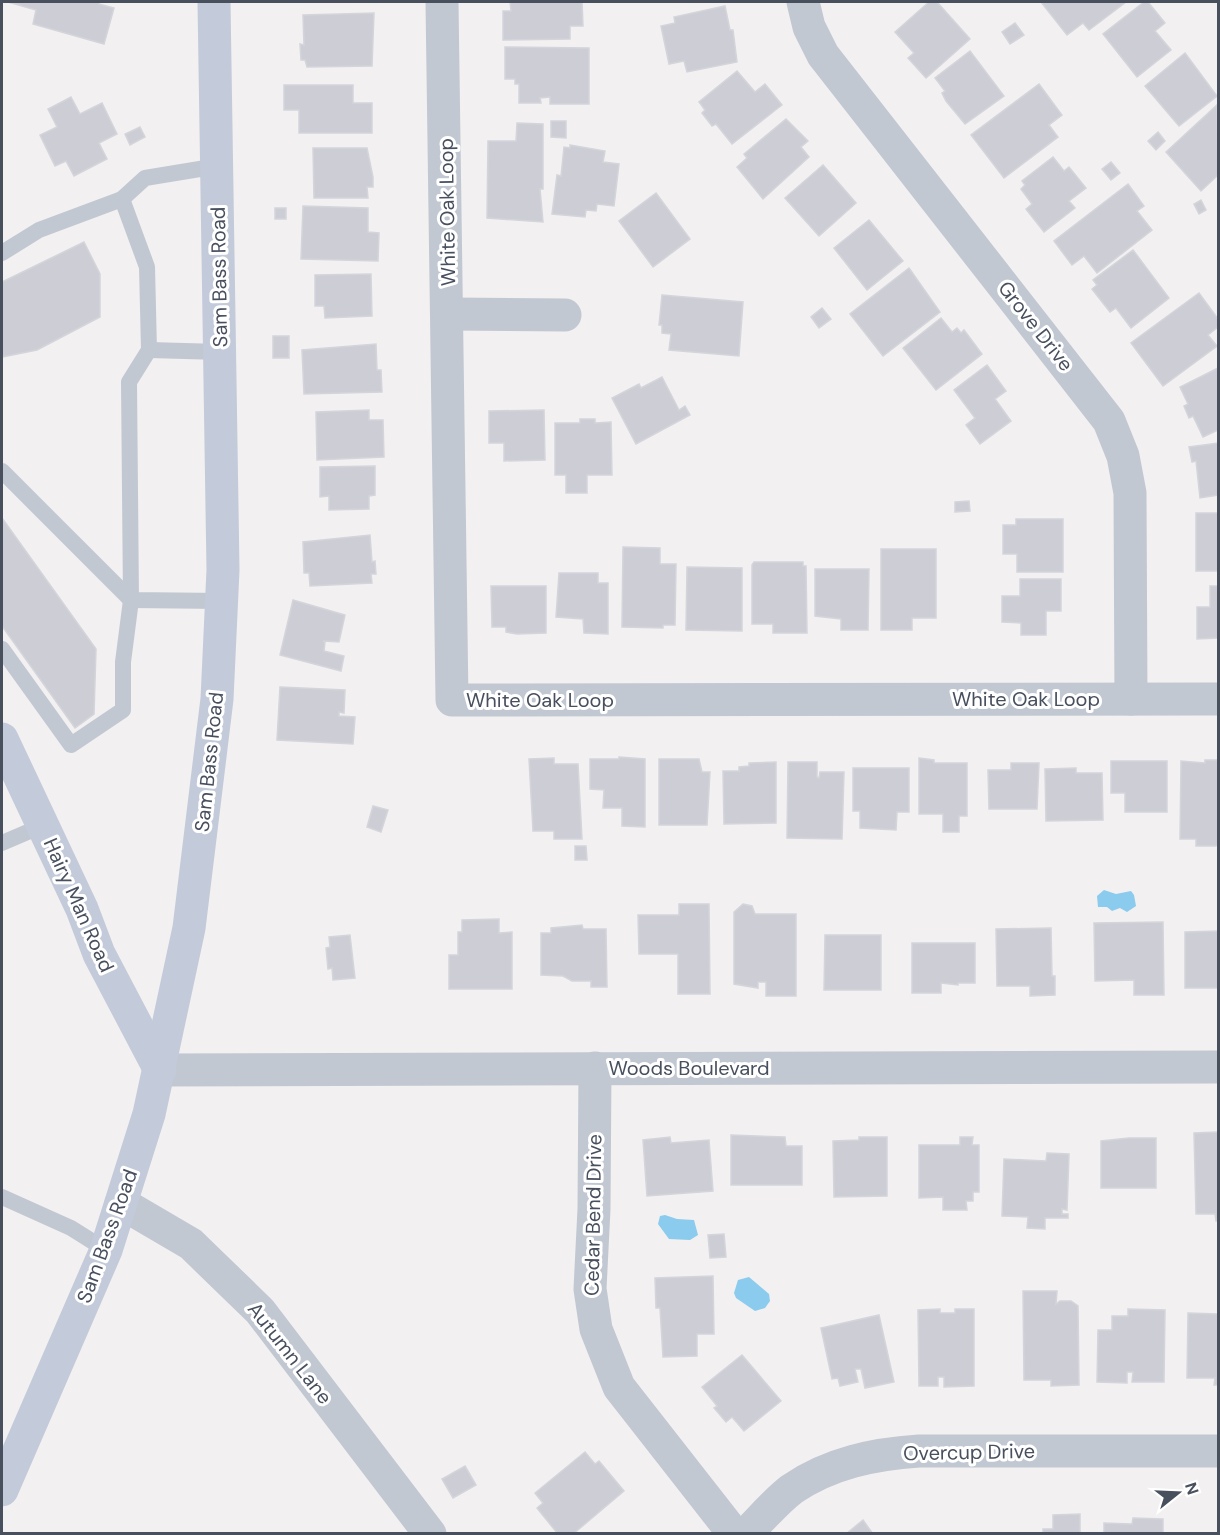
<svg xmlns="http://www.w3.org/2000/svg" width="1220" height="1535" font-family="'DM Sans',sans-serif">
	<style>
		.water { fill: #8bcbed }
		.building { fill: #cdced5; stroke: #d4d5db; stroke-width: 1.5 }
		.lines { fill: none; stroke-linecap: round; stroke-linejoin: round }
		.lane { stroke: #c1c8d2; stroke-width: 16 }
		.street { stroke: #c1c8d2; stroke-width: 33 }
		.secondary { stroke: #c3cad9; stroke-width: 33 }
		.labels { text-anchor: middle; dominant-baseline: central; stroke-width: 6; stroke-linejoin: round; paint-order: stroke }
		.street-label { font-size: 20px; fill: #48505e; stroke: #fff }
	</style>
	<rect width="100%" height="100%" fill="#f2f0f0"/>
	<g class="water">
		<polygon points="1104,890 1116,894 1131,891 1134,895 1136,906 1127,912 1120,908 1112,911 1107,907 1098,907 1097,896"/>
		<polygon points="665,1215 677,1219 694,1220 698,1235 690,1240 669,1239 658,1224 660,1216"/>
		<polygon points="749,1277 769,1294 770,1301 765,1308 755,1311 736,1298 734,1293 738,1280"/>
	</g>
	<g class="building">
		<polygon points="8,2 99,2 99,4 114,8 104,44 33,24 36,10"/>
		<polygon points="510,2 582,2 583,26 570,26 570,39 503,40 503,11 511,11"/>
		<polygon points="929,2 937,2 970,39 926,78 908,58 914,53 895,32"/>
		<polygon points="1041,2 1126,2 1089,30 1083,23 1067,35"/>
		<polygon points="1144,2 1148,2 1165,23 1155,31 1171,50 1137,77 1103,34"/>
		<polygon points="725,6 730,30 733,30 737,62 687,72 684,61 669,64 661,26 675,23 674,17"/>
		<polygon points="374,13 372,66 307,67 305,60 301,60 300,44 304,45 303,15"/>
		<polygon points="1015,23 1024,35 1010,44 1002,32"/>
		<polygon points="505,47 589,48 589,104 550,104 550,97 540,98 541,103 519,103 519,84 515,84 515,79 505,79"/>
		<polygon points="970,51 1004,96 965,124 946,101 942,93 945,91 935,78"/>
		<polygon points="1185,53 1217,96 1179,126 1145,86"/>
		<polygon points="737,71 755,92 765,84 782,105 732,144 716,124 712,126 702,113 705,110 699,102"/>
		<polygon points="1039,84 1062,115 1049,125 1058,137 1004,178 971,135"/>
		<polygon points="284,85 353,85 353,103 372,103 372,133 299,133 299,110 284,110"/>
		<polygon points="71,97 80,114 102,103 117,134 99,143 107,159 74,176 66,161 55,166 40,135 57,127 48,109"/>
		<polygon points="1217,105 1218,175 1201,191 1166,152"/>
		<polygon points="786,119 808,141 801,147 809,157 763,199 737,167 747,158 744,154"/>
		<polygon points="551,121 566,121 566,138 551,137"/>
		<polygon points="517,123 543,124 543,189 540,189 543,222 487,218 488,141 516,141"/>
		<polygon points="140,127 145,137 130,145 125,134"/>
		<polygon points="1158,132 1165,141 1156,150 1148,141"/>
		<polygon points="570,145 605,151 603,162 619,164 614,206 597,204 596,211 586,210 585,217 552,214 557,175 561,176 564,147 570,148"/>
		<polygon points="313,148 367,148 373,177 373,187 367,187 368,198 314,198"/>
		<polygon points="1053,157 1064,171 1069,167 1086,188 1069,201 1075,208 1044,232 1026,209 1032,204 1021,189 1025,185 1022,181"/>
		<polygon points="1111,162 1120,173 1111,180 1102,169"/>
		<polygon points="823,165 856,203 819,236 785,198"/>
		<polygon points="1128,184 1144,206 1137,211 1152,230 1097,273 1084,256 1072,265 1054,241"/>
		<polygon points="656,193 690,239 653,267 619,221"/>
		<polygon points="1201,200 1206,210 1199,214 1194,204"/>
		<polygon points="303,206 368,208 368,232 379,233 378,261 301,259"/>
		<rect x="275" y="208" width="11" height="11"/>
		<polygon points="869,220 903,261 867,290 834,248"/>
		<polygon points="84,242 100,274 100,317 37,350 2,357 2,282"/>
		<polygon points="1133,250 1169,298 1131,328 1116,308 1110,312 1092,289 1097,285 1093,280"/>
		<polygon points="909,268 940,312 883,356 850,314"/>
		<polygon points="371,274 372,316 325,318 324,306 315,306 315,275"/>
		<polygon points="1199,293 1218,319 1218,327 1208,335 1217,346 1163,386 1131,343"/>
		<polygon points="662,295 743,302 739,356 669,350 671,334 662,333 662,325 659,325"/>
		<polygon points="822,308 831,319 819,328 811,317"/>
		<polygon points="941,318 952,332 957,328 961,333 964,330 982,354 936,390 903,348"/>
		<rect x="273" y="336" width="16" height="22"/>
		<polygon points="376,344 377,370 381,370 382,392 304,394 302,350"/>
		<polygon points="987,365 1006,391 995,399 1011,421 980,444 966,425 975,418 954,390"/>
		<polygon points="1218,368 1218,430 1203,437 1193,416 1189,418 1184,406 1188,404 1180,387"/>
		<polygon points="662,377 679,410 685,406 690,415 636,444 612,398 639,384 641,388"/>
		<polygon points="369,410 369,420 383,420 384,457 317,460 316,412"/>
		<polygon points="544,410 545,460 504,461 504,443 489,443 489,411"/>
		<polygon points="580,419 595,419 595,423 611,422 612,475 587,475 587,493 566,493 566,475 555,475 555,423 580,423"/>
		<polygon points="1218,443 1218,495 1200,498 1196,461 1192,462 1189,447"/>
		<polygon points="375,466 375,495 369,496 369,509 329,510 329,496 320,497 320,467"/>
		<polygon points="969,501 970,511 955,512 955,502"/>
		<rect x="1196" y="513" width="22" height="58"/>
		<polygon points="2,518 96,649 94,714 75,728 2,626"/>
		<polygon points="1016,519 1063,519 1063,572 1017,572 1017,554 1003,554 1003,525 1016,525"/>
		<polygon points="370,535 372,562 375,561 376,574 371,574 372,583 310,586 309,573 304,573 303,542"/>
		<polygon points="623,547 660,548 660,564 676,564 675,625 663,625 663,628 622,627"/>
		<polygon points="881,549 936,549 936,618 912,618 912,630 881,630"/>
		<polygon points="754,562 803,562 803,566 806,566 807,633 773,633 773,624 752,624 752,565"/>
		<polygon points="687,567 742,568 742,631 686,630"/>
		<polygon points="815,569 869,569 868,630 841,630 841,619 815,616"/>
		<polygon points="559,573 598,573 598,583 608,583 608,634 584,633 583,619 556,617"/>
		<polygon points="1020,579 1061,579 1061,611 1046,611 1046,635 1021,635 1021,623 1002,622 1002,596 1020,596"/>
		<polygon points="491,586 546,586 546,633 517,634 506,632 506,627 492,627"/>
		<polygon points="1210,586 1218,586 1218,638 1197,639 1197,607 1210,607"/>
		<polygon points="293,600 345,615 339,642 323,641 325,642 324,651 344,656 341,671 280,655"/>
		<polygon points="280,687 345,690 344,713 339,712 339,716 355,717 353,744 277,740"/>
		<polygon points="619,757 645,759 645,827 622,826 622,808 603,808 604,790 590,789 590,759 619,759"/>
		<polygon points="554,758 554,764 578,764 582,839 554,839 554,831 533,831 529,759"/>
		<polygon points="919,758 934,760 934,763 967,763 967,816 959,816 959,832 943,832 943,814 919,814"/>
		<polygon points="659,759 699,759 702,772 710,772 707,825 659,825"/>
		<polygon points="1205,760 1218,760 1218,844 1216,846 1196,846 1196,839 1180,839 1181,761 1205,763"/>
		<polygon points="1111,761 1167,761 1167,812 1125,812 1125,793 1111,793"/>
		<polygon points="776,762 776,823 724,824 723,771 739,771 739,767 749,766 749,763"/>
		<polygon points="788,762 817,762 817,777 819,778 820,772 844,772 842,839 787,838"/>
		<polygon points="1011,763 1039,763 1037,809 989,809 988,770 1011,770"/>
		<polygon points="853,768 909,768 909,812 897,812 896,830 860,828 860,811 853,811"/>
		<polygon points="1076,768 1076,773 1102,773 1103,820 1046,821 1045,769"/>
		<polygon points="373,806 388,810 381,832 367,827"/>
		<polygon points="575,846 586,846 587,860 575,860"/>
		<polygon points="679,904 709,904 710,994 678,994 678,954 639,954 638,915 679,915"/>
		<polygon points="743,904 752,906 755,914 796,914 796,996 766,996 766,982 758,982 758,988 734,984 734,912"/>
		<polygon points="499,919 499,933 512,932 512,989 449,989 449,955 458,955 458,932 462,932 462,920"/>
		<polygon points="1163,922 1164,995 1134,995 1134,980 1095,981 1094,923"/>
		<polygon points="582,925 583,929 606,929 607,987 591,987 591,981 572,981 563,976 541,975 541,933 551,933 551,928"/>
		<polygon points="1051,928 1052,976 1055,976 1055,995 1030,996 1030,986 997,986 996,929"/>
		<polygon points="1218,931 1218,988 1185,988 1185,932"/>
		<polygon points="350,935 355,978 333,980 332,968 328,969 326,948 330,947 329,937"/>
		<polygon points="825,935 881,935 881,990 824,990"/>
		<polygon points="912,943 975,943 975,983 958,983 958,985 941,983 941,993 912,993"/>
		<polygon points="1218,1132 1218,1221 1216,1221 1215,1214 1196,1214 1194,1133"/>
		<polygon points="731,1135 785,1137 786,1146 802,1146 802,1185 731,1185"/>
		<polygon points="670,1137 671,1143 709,1140 713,1191 647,1196 643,1140"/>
		<polygon points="859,1137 887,1137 887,1196 834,1197 833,1141 859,1140"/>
		<polygon points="960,1137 973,1137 972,1145 979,1145 979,1192 973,1192 973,1201 966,1201 967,1210 943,1210 943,1197 919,1198 919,1145 960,1145"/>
		<polygon points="1129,1138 1156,1138 1156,1188 1101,1188 1101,1141"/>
		<polygon points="1047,1153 1069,1154 1067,1210 1062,1209 1062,1214 1068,1214 1068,1218 1045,1218 1045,1229 1027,1228 1028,1217 1002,1216 1004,1159 1046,1161"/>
		<polygon points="724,1234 726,1257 710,1258 708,1235"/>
		<polygon points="713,1276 714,1334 697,1334 697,1356 663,1357 660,1308 656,1308 655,1278"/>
		<polygon points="1023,1291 1057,1291 1056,1304 1060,1301 1071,1301 1078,1306 1079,1385 1051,1386 1051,1380 1024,1380"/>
		<polygon points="940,1309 940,1313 955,1313 955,1309 974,1309 974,1386 944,1387 944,1377 938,1377 938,1386 919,1386 918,1310"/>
		<polygon points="1128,1309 1165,1310 1164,1382 1132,1382 1133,1372 1127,1372 1127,1383 1097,1382 1098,1330 1112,1330 1112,1316 1128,1316"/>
		<polygon points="1188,1313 1218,1314 1218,1385 1214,1385 1215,1378 1187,1378"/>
		<polygon points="879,1315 894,1382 865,1388 861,1369 855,1369 858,1382 840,1386 838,1378 832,1379 821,1328"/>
		<polygon points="742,1355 781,1401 744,1431 732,1417 726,1422 714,1408 717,1406 702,1387"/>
		<polygon points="585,1452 595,1464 599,1461 624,1491 573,1534 558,1534 537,1508 543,1503 535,1493"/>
		<polygon points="465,1466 476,1485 453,1498 442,1479"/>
		<polygon points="1080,1514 1080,1534 1043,1534 1043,1529 1053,1529 1053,1515"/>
		<polygon points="1133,1518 1163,1519 1163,1534 1104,1534 1104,1523 1132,1524"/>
		<polygon points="863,1520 873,1534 846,1534"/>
	</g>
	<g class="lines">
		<g class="lane">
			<polyline points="122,199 147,267 149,350 220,352"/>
			<polyline points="2,253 39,230 122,199 145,178 218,166"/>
			<polyline points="2,471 131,600 222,601"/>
			<polyline points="2,649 71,745 123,710 123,662 131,600 129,382 149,350"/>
			<polyline points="2,843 44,825"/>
			<polyline points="2,1197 71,1228 106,1250"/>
		</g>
		<g class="street">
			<polyline points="442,2 452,700 1218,699"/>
			<polyline points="803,2 809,27 823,55 1109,421 1123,456 1130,493 1131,699"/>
			<polyline points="449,314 565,315"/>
			<polyline points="595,1068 594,1209 590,1289 596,1329 619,1387 734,1534"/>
			<polyline points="160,1070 1218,1067"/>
			<polyline points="121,1203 191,1244 260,1311 430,1534"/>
			<path d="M746,1534C761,1519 776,1501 792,1489C830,1463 874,1454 919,1451H1218"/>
		</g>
		<g class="secondary">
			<polyline points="2,739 82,909 99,954 160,1070"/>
			<polyline points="2,1490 106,1250 149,1114 189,928 217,699 223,570 214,2"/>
		</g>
	</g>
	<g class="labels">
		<g class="street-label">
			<text transform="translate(447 212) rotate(-91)">White Oak Loop</text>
			<text transform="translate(219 277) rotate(-91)">Sam Bass Road</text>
			<text transform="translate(1036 326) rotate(52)">Grove Drive</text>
			<text x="1026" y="699">White Oak Loop</text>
			<text x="540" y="700">White Oak Loop</text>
			<text transform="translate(209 762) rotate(-84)">Sam Bass Road</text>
			<text transform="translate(79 905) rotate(66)">Hairy Man Road</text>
			<text x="689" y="1068">Woods Boulevard</text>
			<text transform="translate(593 1215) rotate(-89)">Cedar Bend Drive</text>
			<text transform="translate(107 1236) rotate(-70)">Sam Bass Road</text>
			<text transform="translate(290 1353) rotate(52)">Autumn Lane</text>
			<text transform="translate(969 1452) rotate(-1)">Overcup Drive</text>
		</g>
	</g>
	<rect width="1220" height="1535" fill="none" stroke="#48505e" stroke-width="6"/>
	<g transform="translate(1178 1493) rotate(72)" stroke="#ffffff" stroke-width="4.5" paint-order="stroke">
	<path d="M0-4.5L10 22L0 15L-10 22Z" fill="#48505e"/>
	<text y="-9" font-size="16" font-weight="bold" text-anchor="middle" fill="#48505e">N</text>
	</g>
</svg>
